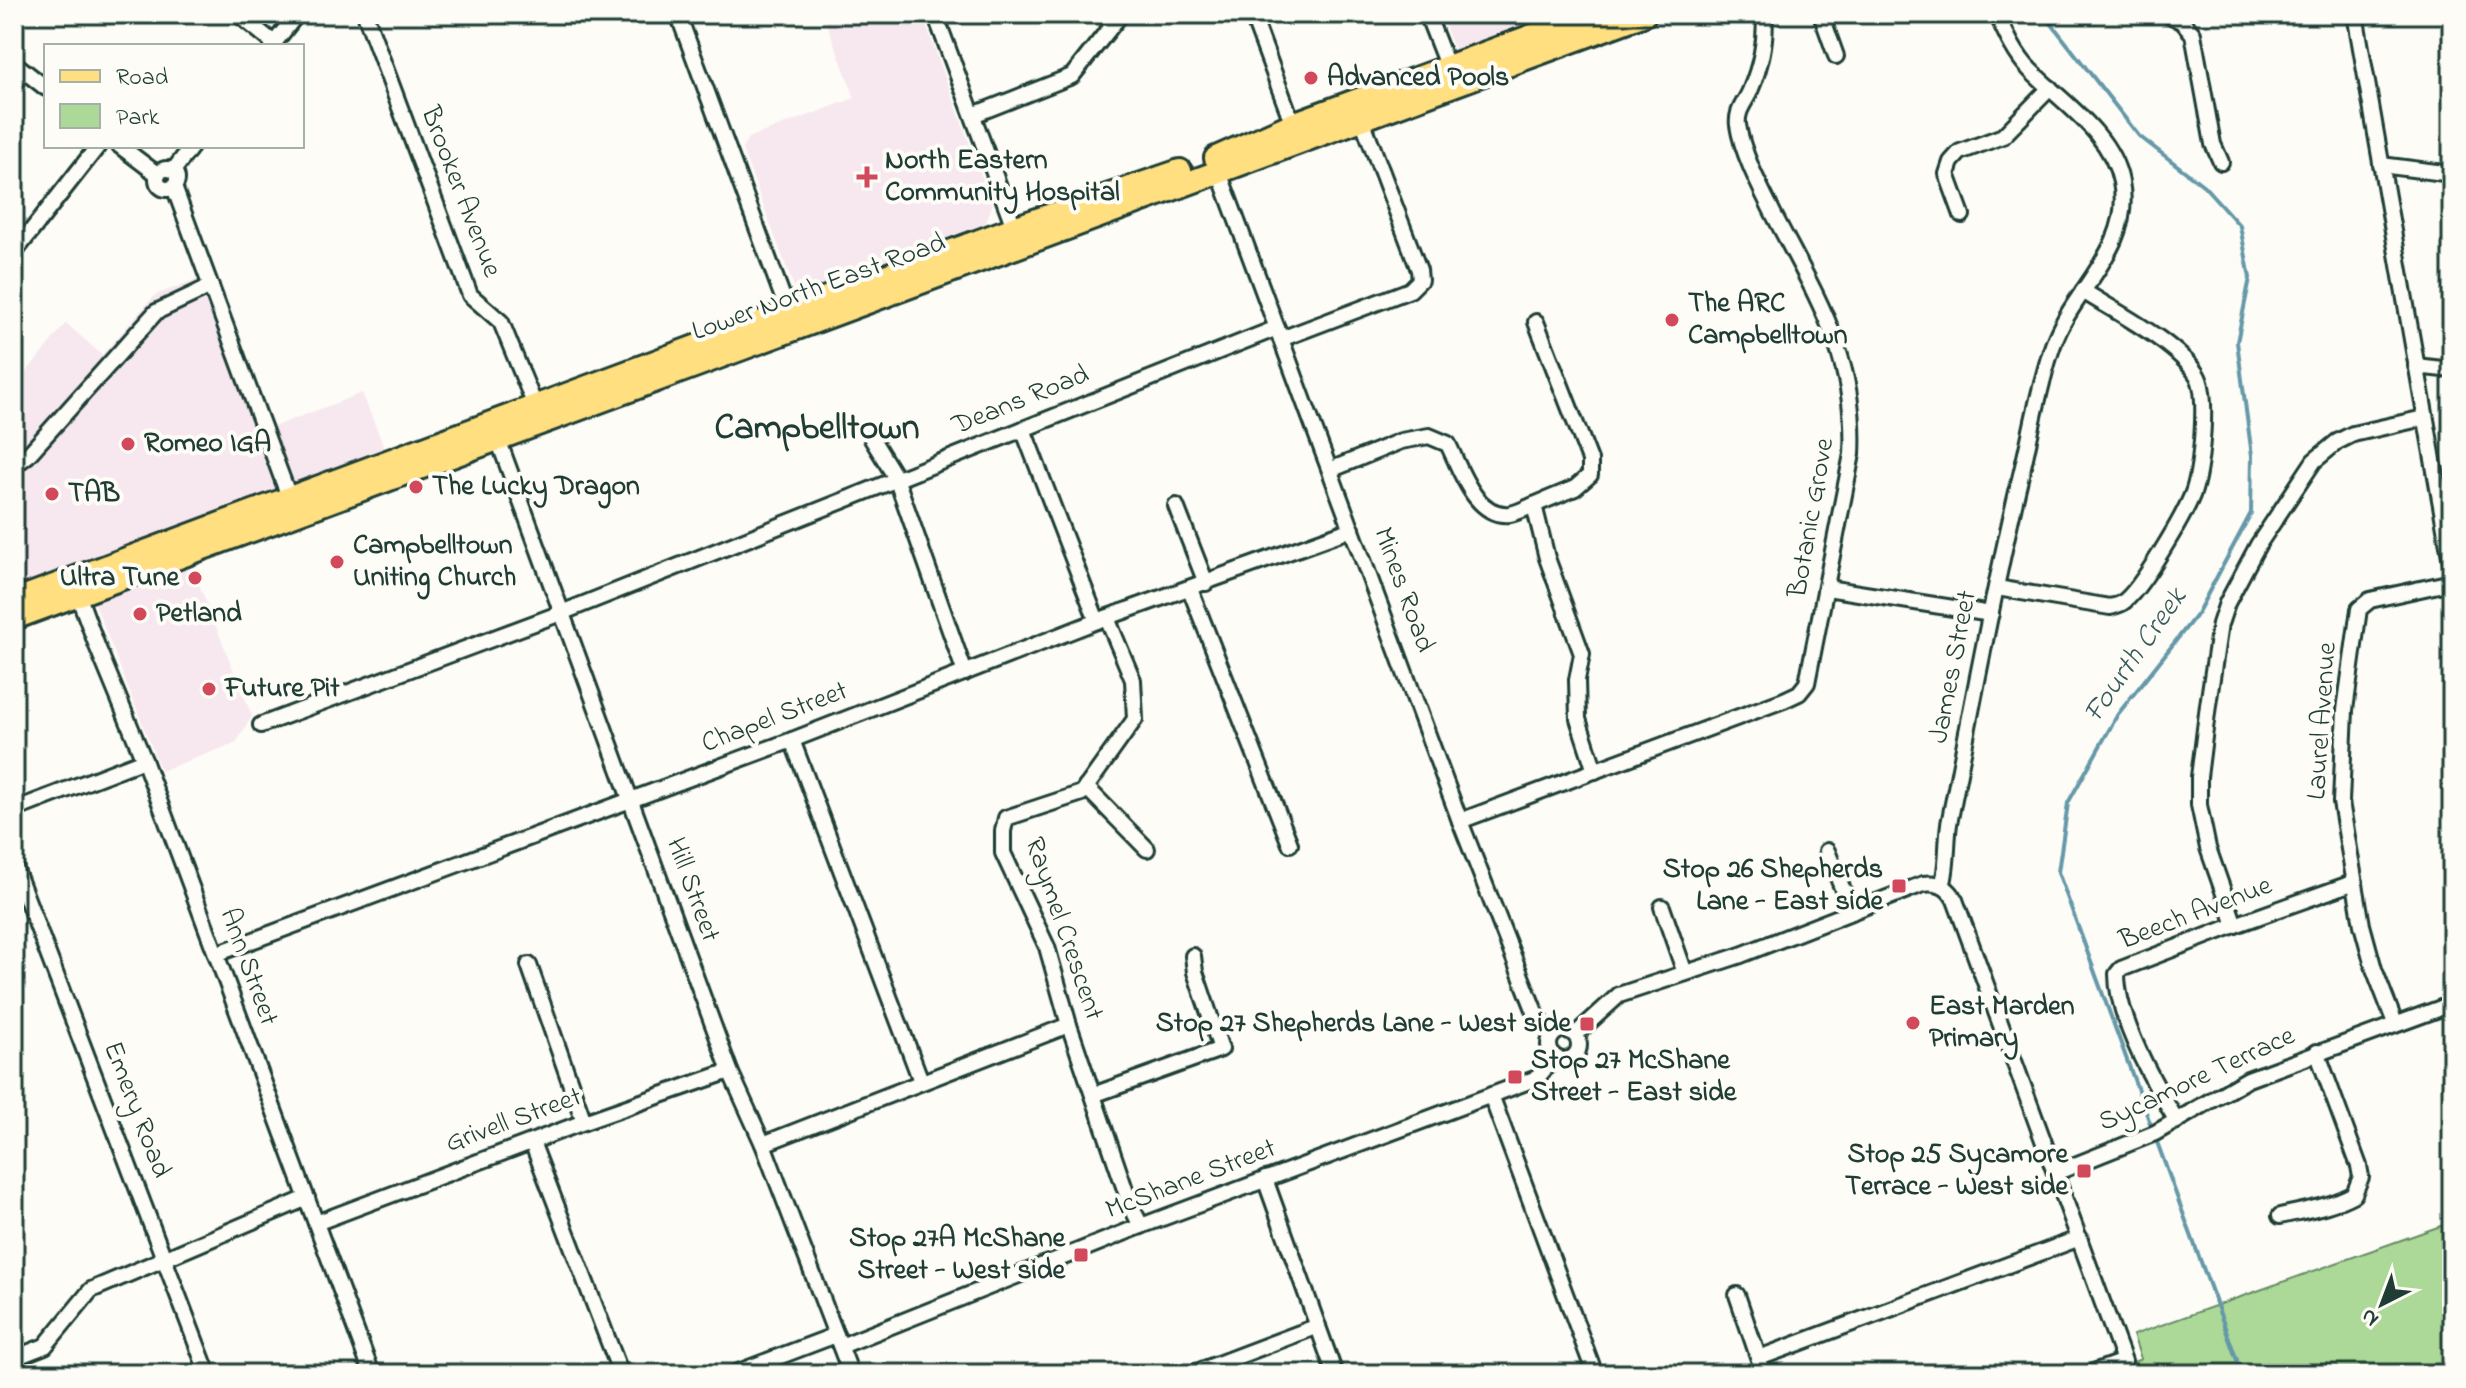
<svg xmlns="http://www.w3.org/2000/svg" width="2466" height="1388" font-family="'Indie Flower',sans-serif">
	<style>
		.built { fill: #f7e8ef }
		.green { fill: #acd997; stroke: #668b66; stroke-width: 2 }
		.lines { fill: none; stroke-linecap: round; stroke-linejoin: round }
		.stream { stroke: #6598a8; stroke-width: 4 }
		.street-casing { stroke: #1f3d34; stroke-width: 20 }
		.primary-casing { stroke: #1f3d34; stroke-width: 28 }
		.street { stroke: #fdfcf7; stroke-width: 14 }
		.primary { stroke: #ffdf80; stroke-width: 22 }
		.poi-dot { fill: #d1495b; stroke: #fdfcf7; stroke-width: 3 }
		.labels { text-anchor: middle; dominant-baseline: central; stroke-width: 8; stroke-linejoin: round; paint-order: stroke }
		.poi-label { font-size: 28px; font-weight: bold; fill: #1f3d34; stroke: #fdfcf7; text-anchor: start }
		.street-label { font-size: 28px; fill: #1f3d34; stroke: #fdfcf7 }
		.water-label { font-size: 30px; font-style: italic; fill: #365b5b; stroke: #fdfcf7 }
		.district-label { font-size: 36px; font-weight: bold; fill: #1f3d34; stroke: #fdfcf7 }
	</style>
	<rect width="100%" height="100%" fill="#fdfcf7"/>
	<filter id="ink" filterUnits="userSpaceOnUse"><feTurbulence type="fractalNoise" baseFrequency=".0125" numOctaves="2"/><feDisplacementMap in="SourceGraphic" scale="16" xChannelSelector="R" yChannelSelector="G"/><feConvolveMatrix kernelMatrix="1 2 1 2 8 2 1 2 1" color-interpolation-filters="sRGB"/></filter>
	<g filter="url(#ink)">
		<g class="built">
			<polygon points="823,14 922,14 992,205 986,223 797,295 742,149 748,138 855,98"/>
			<polygon points="1440,14 1555,14 1455,51"/>
			<polygon points="200,278 257,433 362,393 386,452 14,590 14,388 66,323 102,355 155,295"/>
			<polygon points="190,562 252,716 236,743 161,771 93,599"/>
		</g>
		<polygon class="green" points="2452,1222 2452,1374 2103,1374 2141,1359 2133,1335"/>
		<g class="lines">
			<polyline class="stream" points="2044,14 2139,136 2204,186 2240,226 2250,278 2237,342 2252,456 2251,513 2197,614 2118,714 2068,803 2058,872 2242,1374"/>
			<defs>
				<g id="street">
					<polyline points="238,14 274,43"/>
					<polyline points="365,14 470,295 501,322 538,413"/>
					<polyline points="678,14 790,317"/>
					<polyline points="935,14 1017,235"/>
					<polyline points="1252,14 1295,130"/>
					<polyline points="1427,14 1450,73"/>
					<polyline points="1821,14 1836,56"/>
					<polyline points="2168,14 2183,22 2193,34 2213,144 2221,162"/>
					<polyline points="2355,14 2452,568"/>
					<polyline points="272,46 297,14"/>
					<polyline points="14,63 46,88"/>
					<polyline points="973,115 1072,76 1121,14"/>
					<polyline points="120,146 157,174"/>
					<polyline points="2381,165 2452,174"/>
					<polyline points="1217,167 1460,821 1537,1017 1553,1034"/>
					<circle cx="167" cy="179" r="10"/>
					<polyline points="173,171 192,146"/>
					<polyline points="174,187 292,505"/>
					<polyline points="1962,215 1947,174 1951,162 1960,152 2003,136 2050,88"/>
					<polyline points="14,253 98,146"/>
					<polyline points="1536,322 1590,460 1590,475 1575,488 1534,505 1547,558 1582,654 1577,680 1578,719 1595,771"/>
					<polyline points="1281,339 1410,290 1420,280 1419,270 1361,117"/>
					<polyline points="2416,366 2452,370"/>
					<polyline points="1023,429 1097,621"/>
					<polyline points="495,431 730,1071 763,1144 851,1374"/>
					<polyline points="872,439 896,478 965,673"/>
					<polyline points="14,462 19,462 27,456 156,312 211,286"/>
					<path d="M1330,470L1401,441L1429,436L1448,444C1460,468 1475,518 1510,514C1517,513 1527,508 1534,505"/>
					<polyline points="1176,506 1206,583"/>
					<polyline points="1827,588 1991,614"/>
					<path d="M1997,588L2110,607C2114,606 2119,605 2122,603C2140,592 2187,511 2194,490C2201,467 2209,394 2197,375C2177,343 2116,312 2083,291"/>
					<polyline points="76,589 97,646 144,760 372,1374"/>
					<polyline points="1190,589 1290,844"/>
					<polyline points="1107,618 1133,680 1135,719 1082,793 1006,818 1003,831 1003,853 1047,947 1069,1025 1130,1204 1141,1226"/>
					<polyline points="261,725 561,613 1277,328"/>
					<polyline points="792,740 921,1081"/>
					<polyline points="1086,787 1147,849"/>
					<polyline points="14,810 144,760"/>
					<path d="M1460,821L1784,700L1799,693L1807,683L1852,454C1857,358 1816,296 1774,215C1761,189 1742,153 1738,125C1736,111 1745,103 1750,91C1760,68 1767,39 1764,14"/>
					<polyline points="1827,851 1852,912"/>
					<polyline points="14,865 208,1374"/>
					<path d="M1942,886C1948,868 1946,844 1949,824C1973,703 1995,582 2024,462C2033,423 2040,382 2053,345C2073,288 2134,248 2121,182C2112,134 2063,103 2031,71C2015,55 2006,34 1997,14"/>
					<polyline points="1662,907 1685,973"/>
					<polyline points="2235,925 2208,848 2199,805 2199,777 2208,705 2220,624 2227,603 2258,545 2314,461 2337,442 2353,434 2424,418"/>
					<polyline points="216,954 792,740 1097,621 1352,529"/>
					<polyline points="529,965 584,1122"/>
					<polyline points="2395,1023 2374,969 2362,925 2341,802 2345,710 2359,609 2370,600 2452,582"/>
					<circle cx="1564" cy="1045" r="15"/>
					<path d="M1575,1035L1619,995L1741,955L1923,884C1938,882 1948,886 1955,900L2124,1361L2088,1374"/>
					<polyline points="1093,1095 1221,1049 1195,972 1193,956"/>
					<polyline points="1491,1095 1595,1374"/>
					<path d="M2177,1121C2154,1084 2117,1018 2117,974L2121,969L2235,925L2355,882"/>
					<polyline points="532,1142 621,1374"/>
					<polyline points="763,1144 1069,1025"/>
					<polyline points="2055,1173 2155,1133 2248,1079 2452,1004"/>
					<polyline points="1265,1179 1335,1374"/>
					<path d="M2280,1216C2306,1210 2330,1207 2354,1194L2361,1177L2359,1166L2317,1052"/>
					<polyline points="316,1223 584,1122 730,1071"/>
					<polyline points="1737,1295 1764,1374"/>
					<polyline points="841,1346 1141,1226 1537,1078 1555,1057"/>
					<polyline points="14,1358 45,1346 91,1290 307,1198"/>
					<polyline points="1759,1358 2080,1238"/>
					<polyline points="733,1374 836,1335"/>
					<polyline points="1191,1374 1318,1326"/>
				</g>
				<g id="primary">
					<polyline points="1216,158 1293,124 1592,14"/>
					<polyline points="14,601 1014,228 1180,171"/>
					<polyline points="14,618 1645,14"/>
				</g>
			</defs>
			<use href="#street" class="street-casing"/>
			<use href="#primary" class="primary-casing"/>
			<use href="#street" class="street"/>
			<use href="#primary" class="primary"/>
		</g>
	</g>
	<g class="poi-dot">
		<circle cx="1311" cy="78" r="8"/>
		<path d="M863 165h8v8h8v8h-8v8h-8v-8h-8v-8h8z"/>
		<circle cx="1672" cy="320" r="8"/>
		<circle cx="128" cy="444" r="8"/>
		<circle cx="416" cy="487" r="8"/>
		<circle cx="52" cy="494" r="8"/>
		<circle cx="337" cy="562" r="8"/>
		<circle cx="195" cy="578" r="8"/>
		<circle cx="140" cy="614" r="8"/>
		<circle cx="209" cy="689" r="8"/>
		<rect x="1891" y="878" width="16" height="16" rx="4"/>
		<circle cx="1913" cy="1023" r="8"/>
		<rect x="1579" y="1016" width="16" height="16" rx="4"/>
		<rect x="1507" y="1069" width="16" height="16" rx="4"/>
		<rect x="2076" y="1163" width="16" height="16" rx="4"/>
		<rect x="1073" y="1247" width="16" height="16" rx="4"/>
	</g>
	<g class="labels">
		<g class="poi-label">
			<text x="1327" y="78">Advanced Pools</text>
			<text x="885" y="161">North Eastern<tspan x="885" dy="32">Community Hospital</tspan></text>
			<text x="1688" y="304">The ARC<tspan x="1688" dy="32">Campbelltown</tspan></text>
			<text x="144" y="444">Romeo IGA</text>
			<text x="432" y="487">The Lucky Dragon</text>
			<text x="68" y="494">TAB</text>
			<text x="353" y="546">Campbelltown<tspan x="353" dy="32">Uniting Church</tspan></text>
			<text x="179" y="578" text-anchor="end">Ultra Tune</text>
			<text x="156" y="614">Petland</text>
			<text x="225" y="689">Future Pit</text>
			<text x="1883" y="870" text-anchor="end">Stop 26 Shepherds<tspan x="1883" dy="32">Lane - East side</tspan></text>
			<text x="1929" y="1007">East Marden<tspan x="1929" dy="32">Primary</tspan></text>
			<text x="1571" y="1024" text-anchor="end">Stop 27 Shepherds Lane - West side</text>
			<text x="1531" y="1061">Stop 27 McShane<tspan x="1531" dy="32">Street - East side</tspan></text>
			<text x="2068" y="1155" text-anchor="end">Stop 25 Sycamore<tspan x="2068" dy="32">Terrace - West side</tspan></text>
			<text x="1065" y="1239" text-anchor="end">Stop 27A McShane<tspan x="1065" dy="32">Street - West side</tspan></text>
		</g>
		<g class="street-label">
			<text transform="translate(460 192) rotate(69)">Brooker Avenue</text>
			<text transform="translate(819 288) rotate(-20)">Lower North East Road</text>
			<text transform="translate(1021 401) rotate(-22)">Deans Road</text>
			<text transform="translate(1812 518) rotate(-80)">Botanic Grove</text>
			<text transform="translate(1403 590) rotate(70)">Mines Road</text>
			<text transform="translate(1954 667) rotate(-79)">James Street</text>
			<text transform="translate(775 718) rotate(-21)">Chapel Street</text>
			<text transform="translate(2323 721) rotate(-86)">Laurel Avenue</text>
			<text transform="translate(692 890) rotate(70)">Hill Street</text>
			<text transform="translate(2196 914) rotate(-21)">Beech Avenue</text>
			<text transform="translate(1063 929) rotate(71)">Raymel Crescent</text>
			<text transform="translate(248 967) rotate(70)">Ann Street</text>
			<text transform="translate(2197 1080) rotate(-25)">Sycamore Terrace</text>
			<text transform="translate(136 1110) rotate(69)">Emery Road</text>
			<text transform="translate(514 1121) rotate(-20)">Grivell Street</text>
			<text transform="translate(1191 1180) rotate(-21)">McShane Street</text>
		</g>
		<g class="water-label">
			<text transform="translate(2136 656) rotate(-55)">Fourth Creek</text>
		</g>
		<g class="district-label">
			<text x="817" y="429">Campbelltown</text>
		</g>
	</g>
	<rect width="2466" height="1388" fill="none" stroke="#fdfcf7" stroke-width="48"/>
	<rect x="24" y="24" width="2418" height="1340" fill="none" stroke="#1f3d34" stroke-width="3" filter="url(#ink)"/>
	<rect x="44" y="44" width="260" height="104" fill="#fdfcf7" stroke="#a4b0a9" stroke-width="2"/>
	<rect x="60" y="70" width="40" height="12" fill="#ffdf80" stroke="#a4b0a9" stroke-width="2"/>
	<text x="116" y="84" font-size="24" fill="#1f3d34">Road</text>
	<rect x="60" y="104" width="40" height="24" fill="#acd997" stroke="#a4b0a9" stroke-width="2"/>
	<text x="116" y="124" font-size="24" fill="#1f3d34">Park</text>
	<g transform="translate(2382 1304) rotate(222)" stroke="#fdfcf7" stroke-width="6" paint-order="stroke">
	<path d="M0-6L14 30L0 20L-14 30Z" fill="#1f3d34"/>
	<text y="-12" font-size="22" font-weight="bold" text-anchor="middle" fill="#1f3d34">N</text>
	</g>
</svg>
